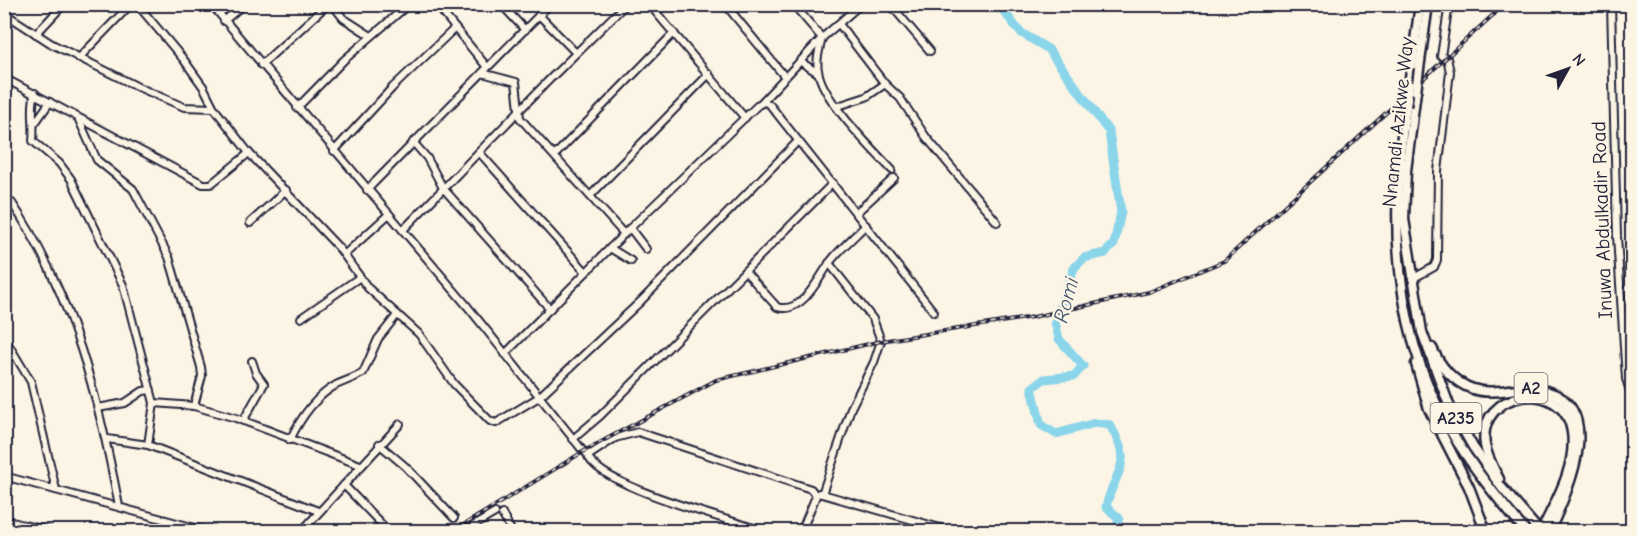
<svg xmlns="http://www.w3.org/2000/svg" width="1637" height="536" font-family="'Comic Neue',sans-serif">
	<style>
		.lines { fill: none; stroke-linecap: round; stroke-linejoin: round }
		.river { stroke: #8bd5eb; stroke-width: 9 }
		.minor-casing { stroke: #22223b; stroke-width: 10 }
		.highway-casing { stroke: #22223b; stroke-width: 13 }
		.minor { stroke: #fcf5e5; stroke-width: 6 }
		.highway { stroke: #fcf5e5; stroke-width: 8 }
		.rail-casing { stroke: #22223b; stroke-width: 4 }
		.rail { stroke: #fcf5e5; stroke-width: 1.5; stroke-dasharray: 4.5; stroke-linecap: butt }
		.highway-bridge-casing { stroke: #22223b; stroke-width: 13; stroke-linecap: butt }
		.highway-bridge { stroke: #fcf5e5; stroke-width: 8 }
		.labels { text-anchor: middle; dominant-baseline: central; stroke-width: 4.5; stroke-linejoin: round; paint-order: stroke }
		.shield { fill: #fcf5e5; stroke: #63616e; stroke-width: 1.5 }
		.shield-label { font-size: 18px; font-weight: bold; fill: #22223b }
		.street-label { font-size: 20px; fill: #22223b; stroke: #fcf5e5 }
		.water-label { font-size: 21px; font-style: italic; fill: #425870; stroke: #fcf5e5 }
	</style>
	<rect width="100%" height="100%" fill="#fcf5e5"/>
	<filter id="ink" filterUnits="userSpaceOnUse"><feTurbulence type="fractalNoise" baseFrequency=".0167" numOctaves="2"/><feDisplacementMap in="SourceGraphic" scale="12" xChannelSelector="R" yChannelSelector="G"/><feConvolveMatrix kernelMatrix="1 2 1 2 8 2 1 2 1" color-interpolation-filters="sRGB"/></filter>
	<g filter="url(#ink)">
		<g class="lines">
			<path class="river" d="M1001,4L1002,9L1020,32L1048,49L1109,132L1121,212L1114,244L1105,253L1084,258L1074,268L1055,322L1059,339L1083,366L1074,376L1044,379L1032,388L1041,425L1056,434L1095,423L1110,425C1135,468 1115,467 1106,507L1119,518L1116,532"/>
			<defs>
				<g id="minor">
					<polyline points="137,4 184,60 204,88 214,108 249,153 339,248 368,288 419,334 454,384 490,421 496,423 539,397 641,301 798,141"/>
					<polyline points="211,4 468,307 583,451 591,454 615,438 638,432 811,489 816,496 801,532"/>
					<polyline points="332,4 343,18 371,36"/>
					<polyline points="436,4 455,28"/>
					<polyline points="501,4 525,30"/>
					<polyline points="649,4 745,118"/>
					<polyline points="725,4 785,77"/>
					<path d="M793,4L822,38C819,51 815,62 819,75C826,103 871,148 892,170"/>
					<polyline points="890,4 930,51"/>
					<polyline points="1611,4 1617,236 1626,379 1632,396"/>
					<polyline points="4,13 52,44 138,87 184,107 214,108"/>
					<polyline points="539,15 576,53"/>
					<polyline points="224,21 244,4"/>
					<polyline points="839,24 885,84 900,98 926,137 997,222"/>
					<polyline points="36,34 64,4"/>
					<polyline points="79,58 131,4"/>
					<polyline points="801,62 818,73"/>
					<polyline points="261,65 328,4"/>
					<polyline points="482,73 516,82 520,118 624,234"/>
					<polyline points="4,78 203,184 211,184 249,153"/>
					<path d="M35,93C30,110 35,123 33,141L59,163L71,179L123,285L154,403L148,445"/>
					<polyline points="760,104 822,38 861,4"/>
					<polyline points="838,106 866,97 885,84"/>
					<polyline points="297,108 344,60 409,4"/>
					<polyline points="79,120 97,160 133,189 169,257 201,367 202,376 194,406"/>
					<polyline points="35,123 50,102"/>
					<polyline points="413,142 427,158 443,188 550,309"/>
					<polyline points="334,151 393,87 455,28 487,67"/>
					<polyline points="479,152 586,272"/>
					<polyline points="555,155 674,33"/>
					<polyline points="367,190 550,4"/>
					<polyline points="591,195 709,74"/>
					<path d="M12,203C73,294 99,400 119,506"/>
					<polyline points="856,213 894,178"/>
					<polyline points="250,223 286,190"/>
					<polyline points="630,228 646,249"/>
					<polyline points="403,230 548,81 626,4"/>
					<polyline points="610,248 631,261"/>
					<polyline points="344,255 389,214"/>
					<path d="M745,271L777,307C802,315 819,278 830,262C840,249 854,237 866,225"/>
					<polyline points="1412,279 1434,267 1437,260 1438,171 1450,72 1447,58 1441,56 1449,4"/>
					<polyline points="301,318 360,277"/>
					<polyline points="4,337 31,382 56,490"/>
					<polyline points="505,354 624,234 759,104 765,102 770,105 934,312"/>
					<polyline points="154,403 194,406 236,418 360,465"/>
					<polyline points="98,408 125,403 143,391 151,390"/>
					<polyline points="243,421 264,384 256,373 252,361"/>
					<polyline points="107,439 148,445 318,511"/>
					<polyline points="573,439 600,416 833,183"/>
					<path d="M290,440C300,419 315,397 336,385C345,381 354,378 363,373L378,339L397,315"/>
					<polyline points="379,444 406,467 454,518"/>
					<path d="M587,454C597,487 731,519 765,532"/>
					<polyline points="4,476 210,532"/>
					<polyline points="344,485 389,532"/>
					<polyline points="819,493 954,532"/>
					<polyline points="822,494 851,408 874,362 881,341 873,319 829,263"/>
					<polyline points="502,514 512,532"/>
					<polyline points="4,520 53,532"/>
					<polyline points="301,532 400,424"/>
					<polyline points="463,532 495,513"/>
				</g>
				<g id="highway">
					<polyline points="1419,69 1428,4"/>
					<polyline points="1409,85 1420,4"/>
					<polyline points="1416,91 1406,171 1404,219 1422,332 1449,405 1473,447 1502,488 1540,532"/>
					<path d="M1406,106C1389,215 1393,332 1450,430C1472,467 1498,499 1526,532"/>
					<path d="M1432,348C1440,366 1454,383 1473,389C1493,396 1516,386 1537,389C1611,401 1567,492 1549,532"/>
					<polyline points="1416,364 1429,409 1469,487 1486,532"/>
					<path d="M1499,479C1494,469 1487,457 1485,445C1476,390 1564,376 1572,432C1577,467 1555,502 1541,532"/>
				</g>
			</defs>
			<use href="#minor" class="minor-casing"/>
			<use href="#highway" class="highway-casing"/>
			<use href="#minor" class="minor"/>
			<use href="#highway" class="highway"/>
			<defs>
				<polyline id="rail" points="452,532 586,450 716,380 881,341 1033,317 1149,292 1224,261 1505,4"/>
			</defs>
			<use href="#rail" class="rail-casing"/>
			<use href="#rail" class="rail"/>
			<defs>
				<g id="highway-bridge">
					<polyline points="1416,91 1419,69"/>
					<polyline points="1406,106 1409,85"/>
				</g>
			</defs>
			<use href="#highway-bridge" class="highway-bridge-casing"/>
			<use href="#highway-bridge" class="highway-bridge"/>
		</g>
	</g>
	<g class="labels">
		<g class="shield">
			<rect x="1514.5" y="373" width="33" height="30" rx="4.5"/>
			<rect x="1430.5" y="403" width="51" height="30" rx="4.5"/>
		</g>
		<g class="shield-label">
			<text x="1531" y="388">A2</text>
			<text x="1456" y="418">A235</text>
		</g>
		<g class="street-label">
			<text transform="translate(1398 122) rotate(-84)">Nnamdi Azikwe Way</text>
			<text transform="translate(1602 220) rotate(-92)">Inuwa Abdulkadir Road</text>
		</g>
		<g class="water-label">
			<text transform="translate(1066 300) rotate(-75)">Romi</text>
		</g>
	</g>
	<rect width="1637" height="536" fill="none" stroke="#fcf5e5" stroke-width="24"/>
	<rect x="12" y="12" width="1613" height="512" fill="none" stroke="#22223b" stroke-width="2" filter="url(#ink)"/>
	<g transform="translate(1568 69) rotate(50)" stroke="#fcf5e5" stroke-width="4.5" paint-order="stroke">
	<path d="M0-4.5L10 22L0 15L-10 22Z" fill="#22223b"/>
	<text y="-9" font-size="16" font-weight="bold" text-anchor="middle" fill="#22223b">N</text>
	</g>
</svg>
